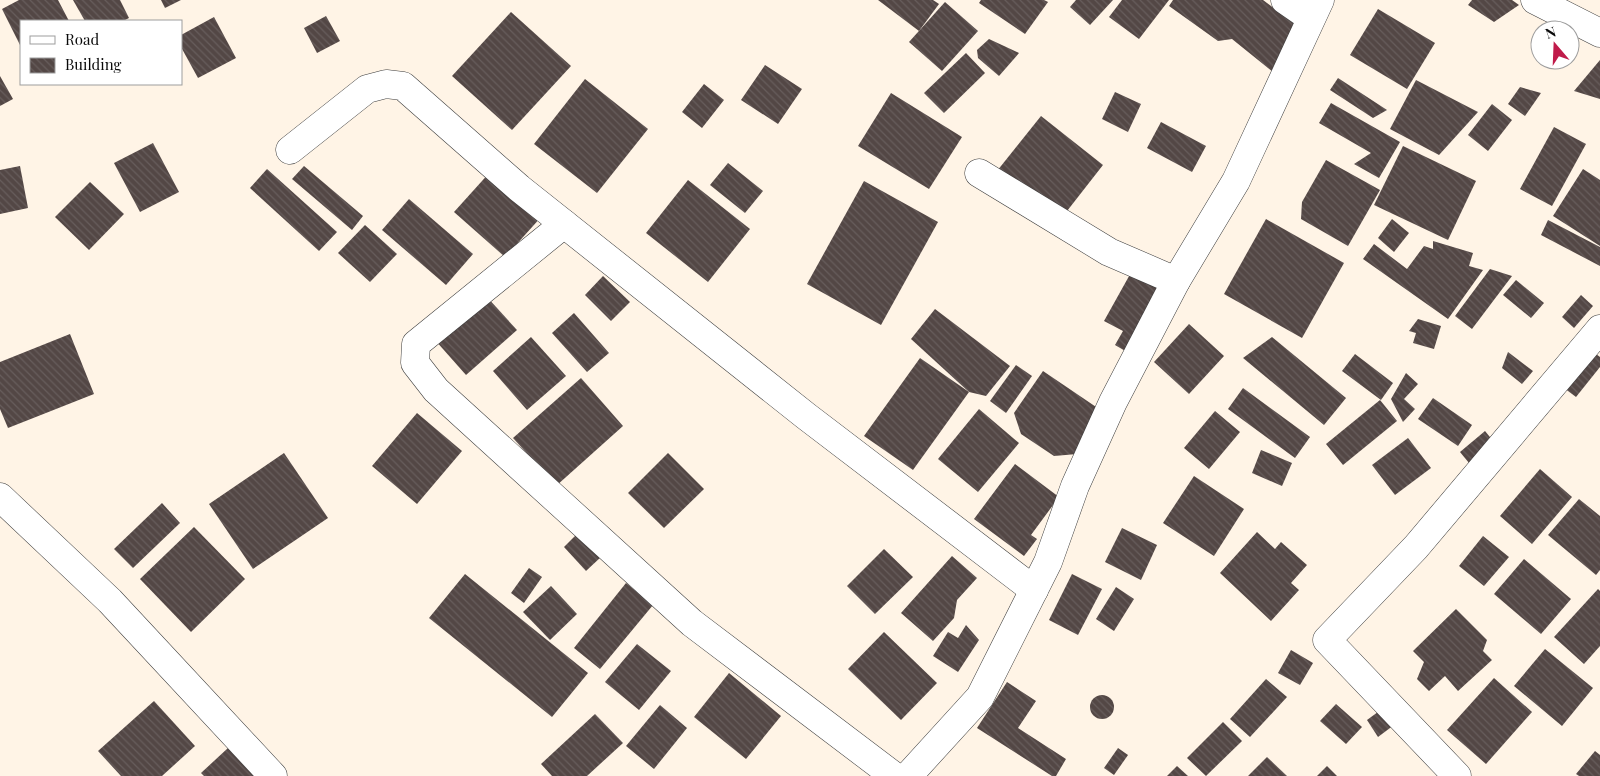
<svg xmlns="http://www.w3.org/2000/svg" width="1600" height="776" font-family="'Playfair Display',serif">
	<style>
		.building { fill: url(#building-back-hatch) }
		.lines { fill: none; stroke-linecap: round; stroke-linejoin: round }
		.minor-casing { stroke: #3d3d3d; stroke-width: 29 }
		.minor { stroke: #fff; stroke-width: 28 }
	</style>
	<defs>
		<pattern id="building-back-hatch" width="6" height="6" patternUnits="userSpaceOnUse" patternTransform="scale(1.25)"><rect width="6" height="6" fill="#534745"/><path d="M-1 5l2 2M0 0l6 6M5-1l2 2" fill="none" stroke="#675d5c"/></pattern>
	</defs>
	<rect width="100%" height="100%" fill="#fff4e6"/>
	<g class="building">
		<polygon points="19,0 58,0 69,21 21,21 21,47 2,9"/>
		<polygon points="73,0 120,0 129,18 123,21 85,21"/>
		<polygon points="161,0 181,0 165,8"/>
		<polygon points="878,0 933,0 939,4 919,31"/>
		<polygon points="981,0 1044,0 1048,2 1025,34 979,3"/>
		<polygon points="1076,0 1113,0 1090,25 1070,7"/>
		<polygon points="1122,0 1169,0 1139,39 1109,17"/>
		<polygon points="1173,0 1263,0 1301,29 1278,76 1232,39 1218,41 1169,6"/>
		<polygon points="1472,0 1512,0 1519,5 1494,22 1468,5"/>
		<polygon points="945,2 978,31 942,71 909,42"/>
		<polygon points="1378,9 1435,43 1407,89 1350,55"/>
		<polygon points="511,12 571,66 512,130 452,76"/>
		<polygon points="326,16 340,41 317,53 304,28"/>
		<polygon points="214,17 236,58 198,78 181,47 181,35"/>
		<polygon points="989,39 1019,53 999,76 978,58 977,50"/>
		<polygon points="966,53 985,73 944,113 924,93"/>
		<polygon points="1600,60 1600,99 1574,91"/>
		<polygon points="765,65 802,89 778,124 741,100"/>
		<polygon points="0,76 13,99 0,106"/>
		<polygon points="1338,78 1387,110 1373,118 1330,90"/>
		<polygon points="585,79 648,129 597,193 534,144"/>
		<polygon points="1416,80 1478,112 1439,155 1390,129"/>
		<polygon points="704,84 724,100 702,128 682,112"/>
		<polygon points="1520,87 1541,93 1525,116 1508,104"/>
		<polygon points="1115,92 1141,104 1128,132 1102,119"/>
		<polygon points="891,93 962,137 929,189 858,146"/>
		<polygon points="1331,103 1400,142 1379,178 1354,164 1371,153 1319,123"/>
		<polygon points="1492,104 1512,120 1488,151 1468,135"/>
		<polygon points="1041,116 1103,165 1060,220 997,171"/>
		<polygon points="1161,122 1206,146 1192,172 1147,148"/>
		<polygon points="1554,127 1586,144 1552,206 1520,189"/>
		<polygon points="153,143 179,192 140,212 114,163"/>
		<polygon points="1403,146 1476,181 1448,240 1374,205"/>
		<polygon points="1326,160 1380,190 1348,246 1301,219 1302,202"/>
		<polygon points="728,163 763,191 745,213 710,185"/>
		<polygon points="20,166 28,208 0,214 0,170"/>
		<polygon points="304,166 363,216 352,230 292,179"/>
		<polygon points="267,169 337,232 319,251 250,188"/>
		<polygon points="1583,169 1600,180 1600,246 1553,216"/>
		<polygon points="491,171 542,216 505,257 454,212"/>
		<polygon points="688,180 750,229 708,282 646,233"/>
		<polygon points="864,181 938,222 881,325 807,284"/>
		<polygon points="90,182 124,214 89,250 55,217"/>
		<polygon points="409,199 473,254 446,285 382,230"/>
		<polygon points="1266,219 1344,263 1302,338 1224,294"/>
		<polygon points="1392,219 1409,233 1394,252 1378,238"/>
		<polygon points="1548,220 1600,247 1600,266 1541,235"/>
		<polygon points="365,225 397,254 370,282 338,253"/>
		<polygon points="1433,241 1473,253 1469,266 1483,270 1448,319 1363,259 1374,244 1407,269 1424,246 1433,249"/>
		<polygon points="1133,269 1164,286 1127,352 1115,345 1123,331 1104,321"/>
		<polygon points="1490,269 1512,276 1472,329 1455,316"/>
		<polygon points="603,276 630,302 611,321 585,295"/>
		<polygon points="1516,280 1544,303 1531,318 1503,295"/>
		<polygon points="1581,295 1593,306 1574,328 1562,317"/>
		<polygon points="486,296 517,330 466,375 435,340"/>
		<polygon points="935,309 1010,366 986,396 969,392 911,339"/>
		<polygon points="574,313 609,353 587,372 552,333"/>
		<polygon points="1418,319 1441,326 1434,349 1413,343 1416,333 1409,331"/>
		<polygon points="1189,324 1224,356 1189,394 1154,362"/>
		<polygon points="70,334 94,394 8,428 0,409 0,362"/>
		<polygon points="531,337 566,376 527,410 493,371"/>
		<polygon points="1272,337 1346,398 1324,425 1243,358"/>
		<polygon points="1592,351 1600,357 1600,367 1576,397 1564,388"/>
		<polygon points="1508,352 1533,371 1522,384 1502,368"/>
		<polygon points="1355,354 1393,383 1381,400 1342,371"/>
		<polygon points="920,358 969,392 913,470 864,436"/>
		<polygon points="1016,365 1032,376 1006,413 990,401"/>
		<polygon points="1043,371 1105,413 1077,454 1054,456 1021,434 1014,413"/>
		<polygon points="1406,373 1418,384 1404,399 1415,409 1403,422 1391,399"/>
		<polygon points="581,378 623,426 556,486 513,438"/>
		<polygon points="1243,388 1310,437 1295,458 1228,409"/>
		<polygon points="1433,398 1472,425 1458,446 1418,419"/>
		<polygon points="1380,400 1397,421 1343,465 1326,444"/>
		<polygon points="979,409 1019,443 978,492 938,459"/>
		<polygon points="1215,411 1240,432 1209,469 1184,448"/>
		<polygon points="417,413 462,451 417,504 372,466"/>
		<polygon points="1485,431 1494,442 1469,463 1460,452"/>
		<polygon points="1408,438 1431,468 1395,495 1372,465"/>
		<polygon points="1261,450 1292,463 1282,486 1252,473"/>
		<polygon points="284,453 328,518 253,569 209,504"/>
		<polygon points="668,453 704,489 664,528 628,493"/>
		<polygon points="1015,464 1059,497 1031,535 1037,539 1024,556 974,519"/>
		<polygon points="1540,469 1572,497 1532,544 1500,516"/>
		<polygon points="1194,476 1244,509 1214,556 1163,523"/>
		<polygon points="1579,499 1600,516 1600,570 1596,575 1548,535"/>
		<polygon points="162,503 180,523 133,568 114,549"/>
		<polygon points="194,527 245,579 191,632 140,579"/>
		<polygon points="1122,528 1157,545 1141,580 1105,562"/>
		<polygon points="579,532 602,556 586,571 564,547"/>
		<polygon points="1257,532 1275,549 1281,542 1307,565 1291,583 1299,590 1271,621 1220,573"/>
		<polygon points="1483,536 1509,557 1484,586 1459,566"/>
		<polygon points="884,549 913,577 875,614 847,586"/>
		<polygon points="952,556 977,578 957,600 954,618 933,641 901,613"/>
		<polygon points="1524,559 1571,599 1541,634 1494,594"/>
		<polygon points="529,568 542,577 524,603 511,593"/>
		<polygon points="465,574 588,673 552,717 429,618"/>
		<polygon points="1072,574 1102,589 1078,635 1049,620"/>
		<polygon points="626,583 653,605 600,669 574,648"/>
		<polygon points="551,586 577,614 550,640 523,612"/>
		<polygon points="1116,587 1134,599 1114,631 1096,619"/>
		<polygon points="1598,589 1600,591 1600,646 1584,664 1554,637"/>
		<polygon points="1456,609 1487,640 1483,651 1492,660 1458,691 1445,676 1429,691 1417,679 1424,662 1413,651"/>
		<polygon points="966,625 979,640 958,672 933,656 948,632 958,638"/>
		<polygon points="884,632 937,683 901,720 848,669"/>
		<polygon points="637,644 671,671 639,710 605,682"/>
		<polygon points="1545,649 1593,688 1562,726 1514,686"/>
		<polygon points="1291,650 1313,663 1300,685 1278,673"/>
		<polygon points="729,673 781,716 746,759 694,717"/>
		<polygon points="1494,678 1532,712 1486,764 1447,730"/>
		<polygon points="1266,679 1287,697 1250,737 1230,719"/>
		<polygon points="1007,682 1036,701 1018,728 1066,759 1056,776 1052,776 977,728"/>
		<circle cx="1102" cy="707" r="12"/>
		<polygon points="154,701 195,746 162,776 121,776 98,751"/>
		<polygon points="1336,704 1362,727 1346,744 1320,721"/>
		<polygon points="660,705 687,728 654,769 626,746"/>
		<polygon points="1382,709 1394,725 1378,737 1367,720"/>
		<polygon points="595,714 623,743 587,776 552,776 541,764"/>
		<polygon points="1223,722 1242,741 1206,776 1187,758"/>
		<polygon points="228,748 254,776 204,776 201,773"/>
		<polygon points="1118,748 1128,755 1114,775 1104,768"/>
		<polygon points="1595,751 1600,755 1600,776 1579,776 1576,774"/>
		<polygon points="1267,757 1287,776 1248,776"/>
		<polygon points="1177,766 1188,776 1167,776"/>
		<polygon points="1327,766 1337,776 1317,776"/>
	</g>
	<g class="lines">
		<defs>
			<g id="minor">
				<polyline points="1285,0 1311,18"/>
				<polyline points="1535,0 1600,33"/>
				<polyline points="290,150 367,89 386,84 403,86 519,188 806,416 1034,590"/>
				<polyline points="979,173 1109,252 1176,281"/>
				<polyline points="564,224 416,344 415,363 436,390 692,623 894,776"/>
				<polyline points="0,497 110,601 273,776"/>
				<polyline points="908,776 980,697 1048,562 1075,486 1113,402 1176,281 1236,181 1320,0"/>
				<polyline points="1457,776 1327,640 1416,547 1600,329"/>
			</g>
		</defs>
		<use href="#minor" class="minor-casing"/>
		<use href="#minor" class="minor"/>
	</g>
	<rect x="20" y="20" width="162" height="65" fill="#ffffff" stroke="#9d9d9d"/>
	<rect x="30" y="36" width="25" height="8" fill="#ffffff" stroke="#9d9d9d"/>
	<text x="65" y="45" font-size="15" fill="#0a0a0a">Road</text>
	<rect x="30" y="58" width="25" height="15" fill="url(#building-back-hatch)" stroke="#9d9d9d"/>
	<text x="65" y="70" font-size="15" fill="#0a0a0a">Building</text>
	<g transform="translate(1555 45) rotate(341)"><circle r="24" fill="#ffffff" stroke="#9d9d9d"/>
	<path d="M0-4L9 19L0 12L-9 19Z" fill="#c01b4a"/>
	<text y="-8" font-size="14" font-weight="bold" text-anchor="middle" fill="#0a0a0a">N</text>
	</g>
</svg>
